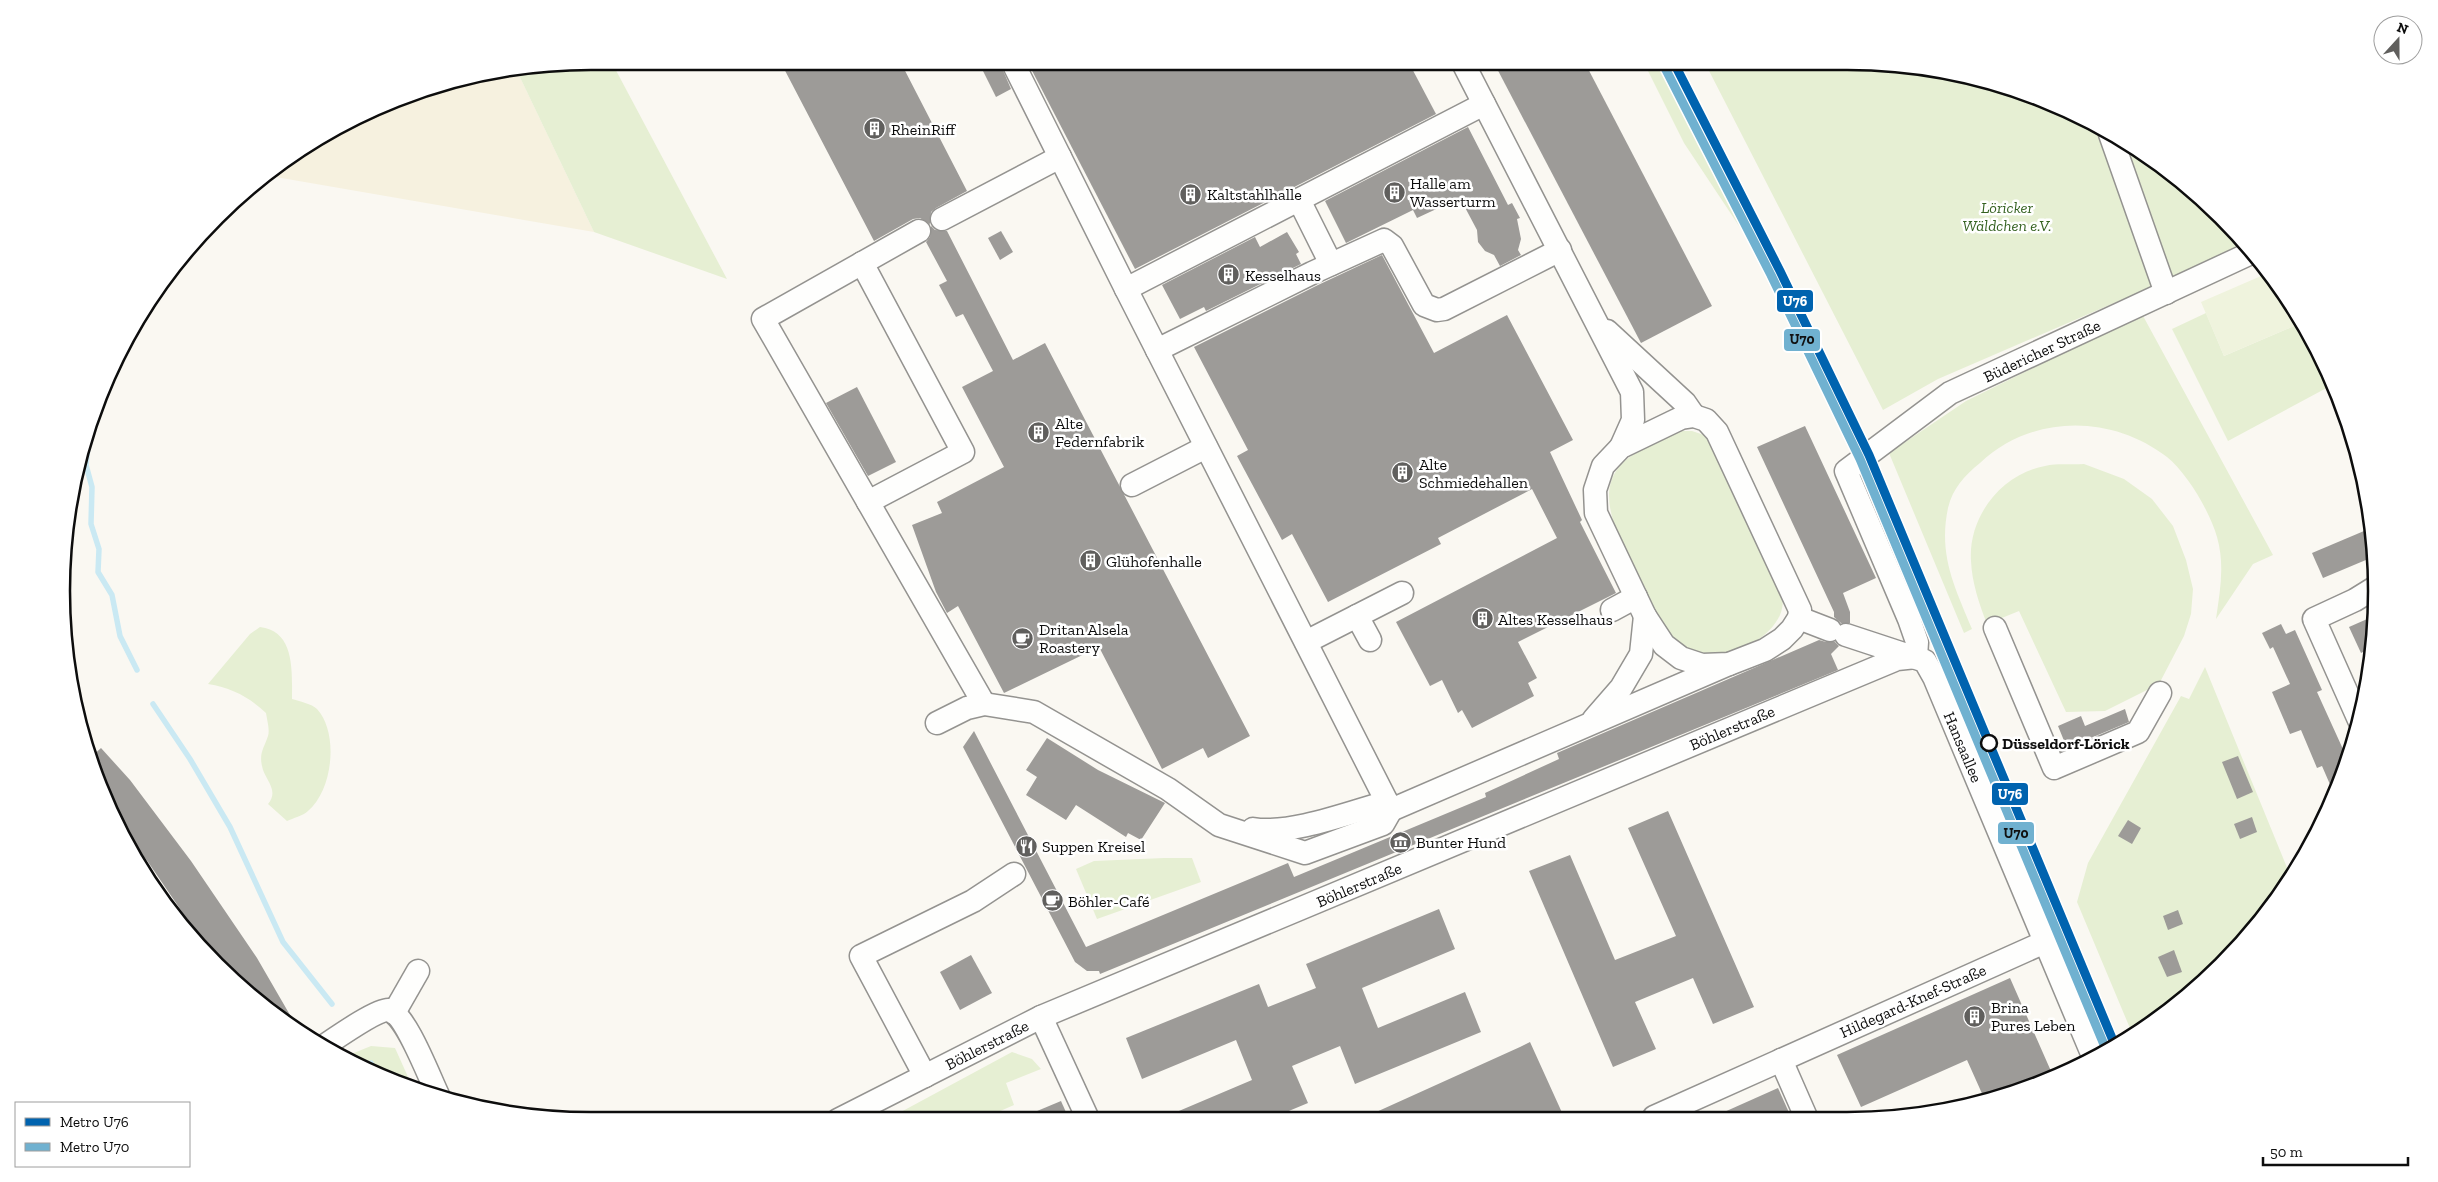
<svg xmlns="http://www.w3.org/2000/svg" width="2438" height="1182" font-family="'Zilla Slab',serif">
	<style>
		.farmland { fill: #f6f1df }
		.green { fill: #e6efd3 }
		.pitch { fill: #eff3dd }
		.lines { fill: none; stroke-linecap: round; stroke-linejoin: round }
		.stream { stroke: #cae9f3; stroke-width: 5.5 }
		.building { fill: #9d9b98 }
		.minor-casing { stroke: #949390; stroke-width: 25 }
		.minor { stroke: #fefefd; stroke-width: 22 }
		.metro-1-casing { stroke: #fff; stroke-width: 12 }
		.metro-2-casing { stroke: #fff; stroke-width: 12 }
		.metro-1 { stroke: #0063af; stroke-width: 9 }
		.metro-2 { stroke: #70b1d0; stroke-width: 9 }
		.stop-dot { fill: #fff; stroke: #0d0d0d; stroke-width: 2.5 }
		.labels { text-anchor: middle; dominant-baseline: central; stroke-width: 5; stroke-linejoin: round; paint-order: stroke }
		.poi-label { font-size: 16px; fill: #0d0d0d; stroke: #fff; text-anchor: start }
		.park-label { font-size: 16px; font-style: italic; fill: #356221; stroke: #fff }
		.street-label { font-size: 16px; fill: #0d0d0d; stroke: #fff }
		.stop-label { font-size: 16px; font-weight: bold; fill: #0d0d0d; stroke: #fff; text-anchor: start }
		.rim { fill: none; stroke: #0d0d0d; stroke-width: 2.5 }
		.line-badge { stroke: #fff; stroke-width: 2 }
		.badge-label { font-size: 14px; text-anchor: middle; font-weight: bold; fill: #fff }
		.pale-badge-label { font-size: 14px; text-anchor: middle; font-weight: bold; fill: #111 }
	</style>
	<rect width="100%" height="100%" fill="#faf8f2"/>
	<polygon class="farmland" points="516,69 594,232 264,175 326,132 420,89 488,71"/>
	<g class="green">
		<polygon points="591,61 611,61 727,279 594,232 516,69"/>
		<polygon points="1643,61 1660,61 1757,253 1684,143"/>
		<polygon points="1704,61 1847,61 1951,71 2050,102 2142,151 2222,217 2246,246 1938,379 1883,410"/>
		<polygon points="2206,313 2224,356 2301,323 2334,384 2228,441 2172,329"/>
		<path d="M2142,314L2273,555L2253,564L2216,619C2220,591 2225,565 2217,537C2210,512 2187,473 2167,457C2111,414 2032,414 1980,463C1964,476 1953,488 1948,508C1938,555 1955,588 1972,629L1964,633L1889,453L1966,401Z"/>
		<path d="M1680,431H1692L1707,436L1781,581C1782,593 1785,604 1780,615C1766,646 1713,667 1683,646C1660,630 1651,601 1639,577C1620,539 1584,483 1636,453C1650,445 1666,438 1680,431Z"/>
		<path d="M2084,464L2124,479L2152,499L2173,526L2186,560L2193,589L2191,614L2184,636L2159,684L2105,711L2066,712L2019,611L1987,624C1979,603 1972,583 1971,561C1968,516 2002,474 2045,466C2057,463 2071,465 2084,464Z"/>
		<polygon points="1866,468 1945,639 1939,641 1927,613 1919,609 1863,479"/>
		<polygon points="61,593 64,593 68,610 68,630 64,631"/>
		<path d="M260,627C295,631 292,671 292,699C299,701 312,704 317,709C339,733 333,790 308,811C303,816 293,818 287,821L268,804C280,790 264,779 262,766C259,753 264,748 268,736C270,730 267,720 266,713C249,697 232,688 208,684L250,634Z"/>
		<polygon points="2205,667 2290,875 2267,914 2169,1011 2132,1033 2077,902 2088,863 2181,696 2189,699"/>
		<polygon points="1164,858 1192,858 1201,882 1097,919 1076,869 1094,861"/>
		<polygon points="371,1046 395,1048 413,1088 388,1080 344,1057"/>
		<polygon points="1012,1052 1032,1059 1041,1069 1006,1083 1014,1105 982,1119 886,1120"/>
	</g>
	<polygon class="pitch" points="2268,273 2288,297 2301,323 2224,356 2201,302"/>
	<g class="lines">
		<g class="stream">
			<polyline points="90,427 86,465 92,487 91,524 99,549 98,572 112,595 120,636 137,670"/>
			<polyline points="153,704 190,759 230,827 283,942 332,1004"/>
			<polyline points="371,1063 375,1074"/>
		</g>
	</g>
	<g class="building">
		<polygon points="780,61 900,61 967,191 936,208 931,212 930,224 920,218 913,219 874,241"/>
		<polygon points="978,61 999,61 1011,89 996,97"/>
		<polygon points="1027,61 1408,61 1436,114 1135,269"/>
		<polygon points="1493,61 1584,61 1712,306 1641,343"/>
		<polygon points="1468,127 1508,205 1512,203 1520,218 1517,219 1521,239 1518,250 1521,255 1500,266 1494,255 1485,251 1478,242 1477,230 1460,198 1417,218 1413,210 1346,243 1325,201"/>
		<polygon points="931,226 935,230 947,231 1013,360 1045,343 1250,736 1208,758 1203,748 1162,769 1099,647 1004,693 958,606 947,613 936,592 912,525 942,513 937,502 1004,467 962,387 993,371 963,314 956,317 939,285 947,281 926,242 930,237"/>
		<polygon points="1001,231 1013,252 1000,260 988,238"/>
		<polygon points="1287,232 1299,252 1296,254 1301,264 1206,311 1204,307 1180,319 1162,285 1255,237 1260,247"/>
		<polygon points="1382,255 1434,353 1507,315 1573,440 1550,452 1582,520 1580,522 1616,593 1518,642 1537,678 1528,683 1534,696 1472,728 1462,710 1458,713 1442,680 1430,686 1396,622 1557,538 1532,489 1438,538 1441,544 1328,602 1292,534 1282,540 1237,456 1248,450 1194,347 1318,285"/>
		<polygon points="857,387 896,462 868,476 826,403"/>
		<polygon points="1805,426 1876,578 1843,593 1850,612 1850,623 1841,623 1834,617 1834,612 1757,447"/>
		<polygon points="2364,531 2373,557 2323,578 2312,553"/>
		<polygon points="2374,616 2371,648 2361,653 2349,627"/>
		<polygon points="2281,624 2286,634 2295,630 2322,690 2317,692 2347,758 2335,796 2322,766 2317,768 2301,730 2290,734 2272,692 2290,684 2273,647 2270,649 2262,633"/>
		<polygon points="1819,640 1826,642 1835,642 1839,646 1831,654 1838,670 1100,974 1099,971 1087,971 1075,962 963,747 974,731 1086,947 1288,863 1294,877 1486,797 1485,793 1559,759 1557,753"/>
		<polygon points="2125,709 2129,722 2067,748 2058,726 2081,716 2085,726"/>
		<polygon points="1047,738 1098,770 1165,803 1141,840 1128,833 1126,837 1076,805 1066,820 1026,795 1037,777 1026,770"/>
		<polygon points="101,748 130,780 191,861 257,958 301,1034 242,989 217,963 148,862 123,829 120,832 89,759"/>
		<polygon points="2238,756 2253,792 2237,799 2222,762"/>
		<polygon points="1668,811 1754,1007 1713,1024 1693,978 1635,1002 1656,1049 1613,1067 1529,871 1570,855 1615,960 1676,936 1628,828"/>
		<polygon points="2252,817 2257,832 2240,839 2234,824"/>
		<polygon points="2128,820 2141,828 2132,844 2118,836"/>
		<polygon points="1439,909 1455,949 1362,988 1378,1028 1465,992 1481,1032 1355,1084 1340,1046 1292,1066 1308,1103 1272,1118 1160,1119 1252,1080 1236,1040 1142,1079 1126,1038 1259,984 1268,1007 1316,988 1306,964"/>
		<polygon points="2178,910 2183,924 2168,930 2163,916"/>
		<polygon points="2174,950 2182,972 2167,977 2158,957"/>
		<polygon points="971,955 992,993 960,1010 940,972"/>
		<polygon points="2010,978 2054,1078 1984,1098 1967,1060 1861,1107 1837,1055"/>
		<polygon points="1530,1042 1564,1117 1363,1118 1520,1047"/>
		<polygon points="1778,1088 1791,1117 1713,1117"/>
		<polygon points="1061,1101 1069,1119 1018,1119"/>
	</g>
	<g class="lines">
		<defs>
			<g id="minor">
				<polyline points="1012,61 1126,289 1391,810 1729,664"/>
				<polyline points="1462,61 1632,392 1633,420 1621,447"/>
				<polyline points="2110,134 2166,293"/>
				<polyline points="1299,200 1331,264"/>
				<polyline points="942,219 1060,157"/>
				<polyline points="919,231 763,319 984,704"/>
				<polyline points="862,263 963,452 868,502"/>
				<polyline points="1126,289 1484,104"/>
				<polyline points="1607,331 1685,403 1694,416"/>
				<polyline points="1157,350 1312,273 1384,240 1392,246 1424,305 1437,310 1444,309 1560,250"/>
				<polygon points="1694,416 1706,420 1717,432 1800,610 1799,618 1792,629 1782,639 1765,650 1729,664 1702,665 1681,658 1664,645 1645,616 1596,513 1595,490 1603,466 1621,447 1681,418"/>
				<polyline points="1132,485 1206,447"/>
				<polyline points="1612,610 1636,597"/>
				<polyline points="1357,616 1370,640"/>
				<polyline points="1799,618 1830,630"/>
				<polyline points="1995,628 2054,768 2138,732 2160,693"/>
				<polyline points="1846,635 1925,661 1934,677 2093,1056"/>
				<polyline points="1306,642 1402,593"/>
				<polyline points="1916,657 1917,642 1909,619 1846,471 1950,393 2251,253"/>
				<polyline points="1594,719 1621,688 1641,654 1645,616"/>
				<polyline points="2359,720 2314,619 2355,600 2376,587"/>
				<polyline points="937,723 967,708 984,704 1034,712 1168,789 1219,825 1305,853 1383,824 1391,810"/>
				<path d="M1253,829C1291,835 1348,813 1387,802"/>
				<polyline points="394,1013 418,971"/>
				<polyline points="1041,1017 1088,1119"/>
				<path d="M324,1046C336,1038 376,1010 388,1010C405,1012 430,1079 438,1095"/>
				<polyline points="1781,1060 1806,1117"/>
				<polyline points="925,1076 861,956 973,901 1014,874"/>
				<polyline points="1654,1117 2045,942"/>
				<polyline points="838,1120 1041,1017 1897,659 1916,657"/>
			</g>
		</defs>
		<use href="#minor" class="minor-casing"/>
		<use href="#minor" class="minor"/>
		<defs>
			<polyline id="metro-1" points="1673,61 1780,271 1869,455 2114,1043"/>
			<polyline id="metro-2" points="1664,66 1771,275 1860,459 2105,1047"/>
		</defs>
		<use href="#metro-1" class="metro-1-casing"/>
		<use href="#metro-2" class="metro-2-casing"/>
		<use href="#metro-1" class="metro-1"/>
		<use href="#metro-2" class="metro-2"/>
	</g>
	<defs>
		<symbol id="building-disc" viewBox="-11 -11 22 22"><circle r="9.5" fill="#605f5d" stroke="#fff"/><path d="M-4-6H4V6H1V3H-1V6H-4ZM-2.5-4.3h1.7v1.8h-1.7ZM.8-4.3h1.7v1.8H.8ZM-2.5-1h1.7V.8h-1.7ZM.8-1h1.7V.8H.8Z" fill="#fff"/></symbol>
		<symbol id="cafe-disc" viewBox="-11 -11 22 22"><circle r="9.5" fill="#605f5d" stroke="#fff"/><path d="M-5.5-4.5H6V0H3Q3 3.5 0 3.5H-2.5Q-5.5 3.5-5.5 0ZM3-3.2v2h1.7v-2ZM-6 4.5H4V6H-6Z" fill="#fff"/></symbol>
		<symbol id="museum-disc" viewBox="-11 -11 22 22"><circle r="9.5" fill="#605f5d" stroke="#fff"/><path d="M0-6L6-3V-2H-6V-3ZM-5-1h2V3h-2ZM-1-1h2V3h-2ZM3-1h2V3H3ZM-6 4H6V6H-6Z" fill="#fff"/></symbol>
		<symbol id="restaurant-disc" viewBox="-11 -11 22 22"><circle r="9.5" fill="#605f5d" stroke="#fff"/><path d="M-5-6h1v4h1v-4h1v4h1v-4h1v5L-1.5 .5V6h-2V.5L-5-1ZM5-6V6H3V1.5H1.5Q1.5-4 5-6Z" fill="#fff"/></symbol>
	</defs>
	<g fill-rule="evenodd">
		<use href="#building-disc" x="862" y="116" width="25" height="25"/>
		<use href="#building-disc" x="1382" y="180" width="25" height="25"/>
		<use href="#building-disc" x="1178" y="182" width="25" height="25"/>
		<use href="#building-disc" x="1216" y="262" width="25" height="25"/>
		<use href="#building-disc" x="1026" y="420" width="25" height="25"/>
		<use href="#building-disc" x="1390" y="460" width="25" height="25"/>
		<use href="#building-disc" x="1078" y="548" width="25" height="25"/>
		<use href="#building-disc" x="1470" y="606" width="25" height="25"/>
		<use href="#cafe-disc" x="1010" y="626" width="25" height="25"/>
		<use href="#museum-disc" x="1388" y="830" width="25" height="25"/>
		<use href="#restaurant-disc" x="1014" y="834" width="25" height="25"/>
		<use href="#cafe-disc" x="1040" y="888" width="25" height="25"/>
		<use href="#building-disc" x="1962" y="1004" width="25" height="25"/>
	</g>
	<circle class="stop-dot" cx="1989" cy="743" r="8"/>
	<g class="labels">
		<g class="poi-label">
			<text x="891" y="129">RheinRiff</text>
			<text x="1410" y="183">Halle am<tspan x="1410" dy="18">Wasserturm</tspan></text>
			<text x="1207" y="194">Kaltstahlhalle</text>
			<text x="1245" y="275">Kesselhaus</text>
			<text x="1055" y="423">Alte<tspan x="1055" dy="18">Federnfabrik</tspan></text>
			<text x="1419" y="464">Alte<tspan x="1419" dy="18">Schmiedehallen</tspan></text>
			<text x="1106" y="561">Glühofenhalle</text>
			<text x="1498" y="619">Altes Kesselhaus</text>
			<text x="1039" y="629">Dritan Alsela<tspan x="1039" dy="18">Roastery</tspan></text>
			<text x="1416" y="842">Bunter Hund</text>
			<text x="1042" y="846">Suppen Kreisel</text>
			<text x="1068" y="901">Böhler-Café</text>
			<text x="1991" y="1007">Brina<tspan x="1991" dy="18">Pures Leben</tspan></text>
		</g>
		<g class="park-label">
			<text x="2007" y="207">Löricker<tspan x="2007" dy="18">Wäldchen e.V.</tspan></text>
		</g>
		<g class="street-label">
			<text transform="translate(2042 351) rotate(-25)">Büdericher Straße</text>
			<text transform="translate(1732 728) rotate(-23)">Böhlerstraße</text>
			<text transform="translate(1963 747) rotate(67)">Hansaallee</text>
			<text transform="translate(1359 885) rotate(-23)">Böhlerstraße</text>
			<text transform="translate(1913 1001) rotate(-24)">Hildegard-Knef-Straße</text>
			<text transform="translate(987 1045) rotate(-27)">Böhlerstraße</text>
		</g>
		<g class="stop-label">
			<text x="2002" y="743">Düsseldorf-Lörick</text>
		</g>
	</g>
	<path d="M0 0H2438V1182H0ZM591 70H1847A521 521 0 0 1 2368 591V591A521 521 0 0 1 1847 1112H591A521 521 0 0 1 70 591V591A521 521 0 0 1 591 70Z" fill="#fff" fill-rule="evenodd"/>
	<path class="rim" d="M591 70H1847A521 521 0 0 1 2368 591V591A521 521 0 0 1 1847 1112H591A521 521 0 0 1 70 591V591A521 521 0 0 1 591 70Z"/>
	<g class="line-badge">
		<rect x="1776" y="289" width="38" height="24" rx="5" fill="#0063af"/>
		<rect x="1783" y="328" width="38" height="24" rx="5" fill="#70b1d0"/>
		<rect x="1991" y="782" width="38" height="24" rx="5" fill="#0063af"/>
		<rect x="1997" y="821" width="38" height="24" rx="5" fill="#70b1d0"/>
	</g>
	<g class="badge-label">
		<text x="1795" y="306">U76</text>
		<text x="2010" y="799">U76</text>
	</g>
	<g class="pale-badge-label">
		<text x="1802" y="344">U70</text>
		<text x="2016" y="838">U70</text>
	</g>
	<rect x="15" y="1102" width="175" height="65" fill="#ffffff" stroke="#9e9e9e"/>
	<rect x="25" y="1118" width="25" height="8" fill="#0063af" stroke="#9e9e9e"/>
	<text x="60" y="1127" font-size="15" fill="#0d0d0d">Metro U76</text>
	<rect x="25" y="1143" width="25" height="8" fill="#70b1d0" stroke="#9e9e9e"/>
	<text x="60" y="1152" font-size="15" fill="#0d0d0d">Metro U70</text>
	<g transform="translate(2398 40) rotate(21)"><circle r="24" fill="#ffffff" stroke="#9e9e9e"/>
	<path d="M0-4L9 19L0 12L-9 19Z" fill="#605f5d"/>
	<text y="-8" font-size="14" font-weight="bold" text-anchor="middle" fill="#0d0d0d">N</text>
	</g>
	<path d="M2263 1157v8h145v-8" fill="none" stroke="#0d0d0d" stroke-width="2.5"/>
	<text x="2270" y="1157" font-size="15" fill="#0d0d0d" stroke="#ffffff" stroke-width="4" paint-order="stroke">50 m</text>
</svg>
